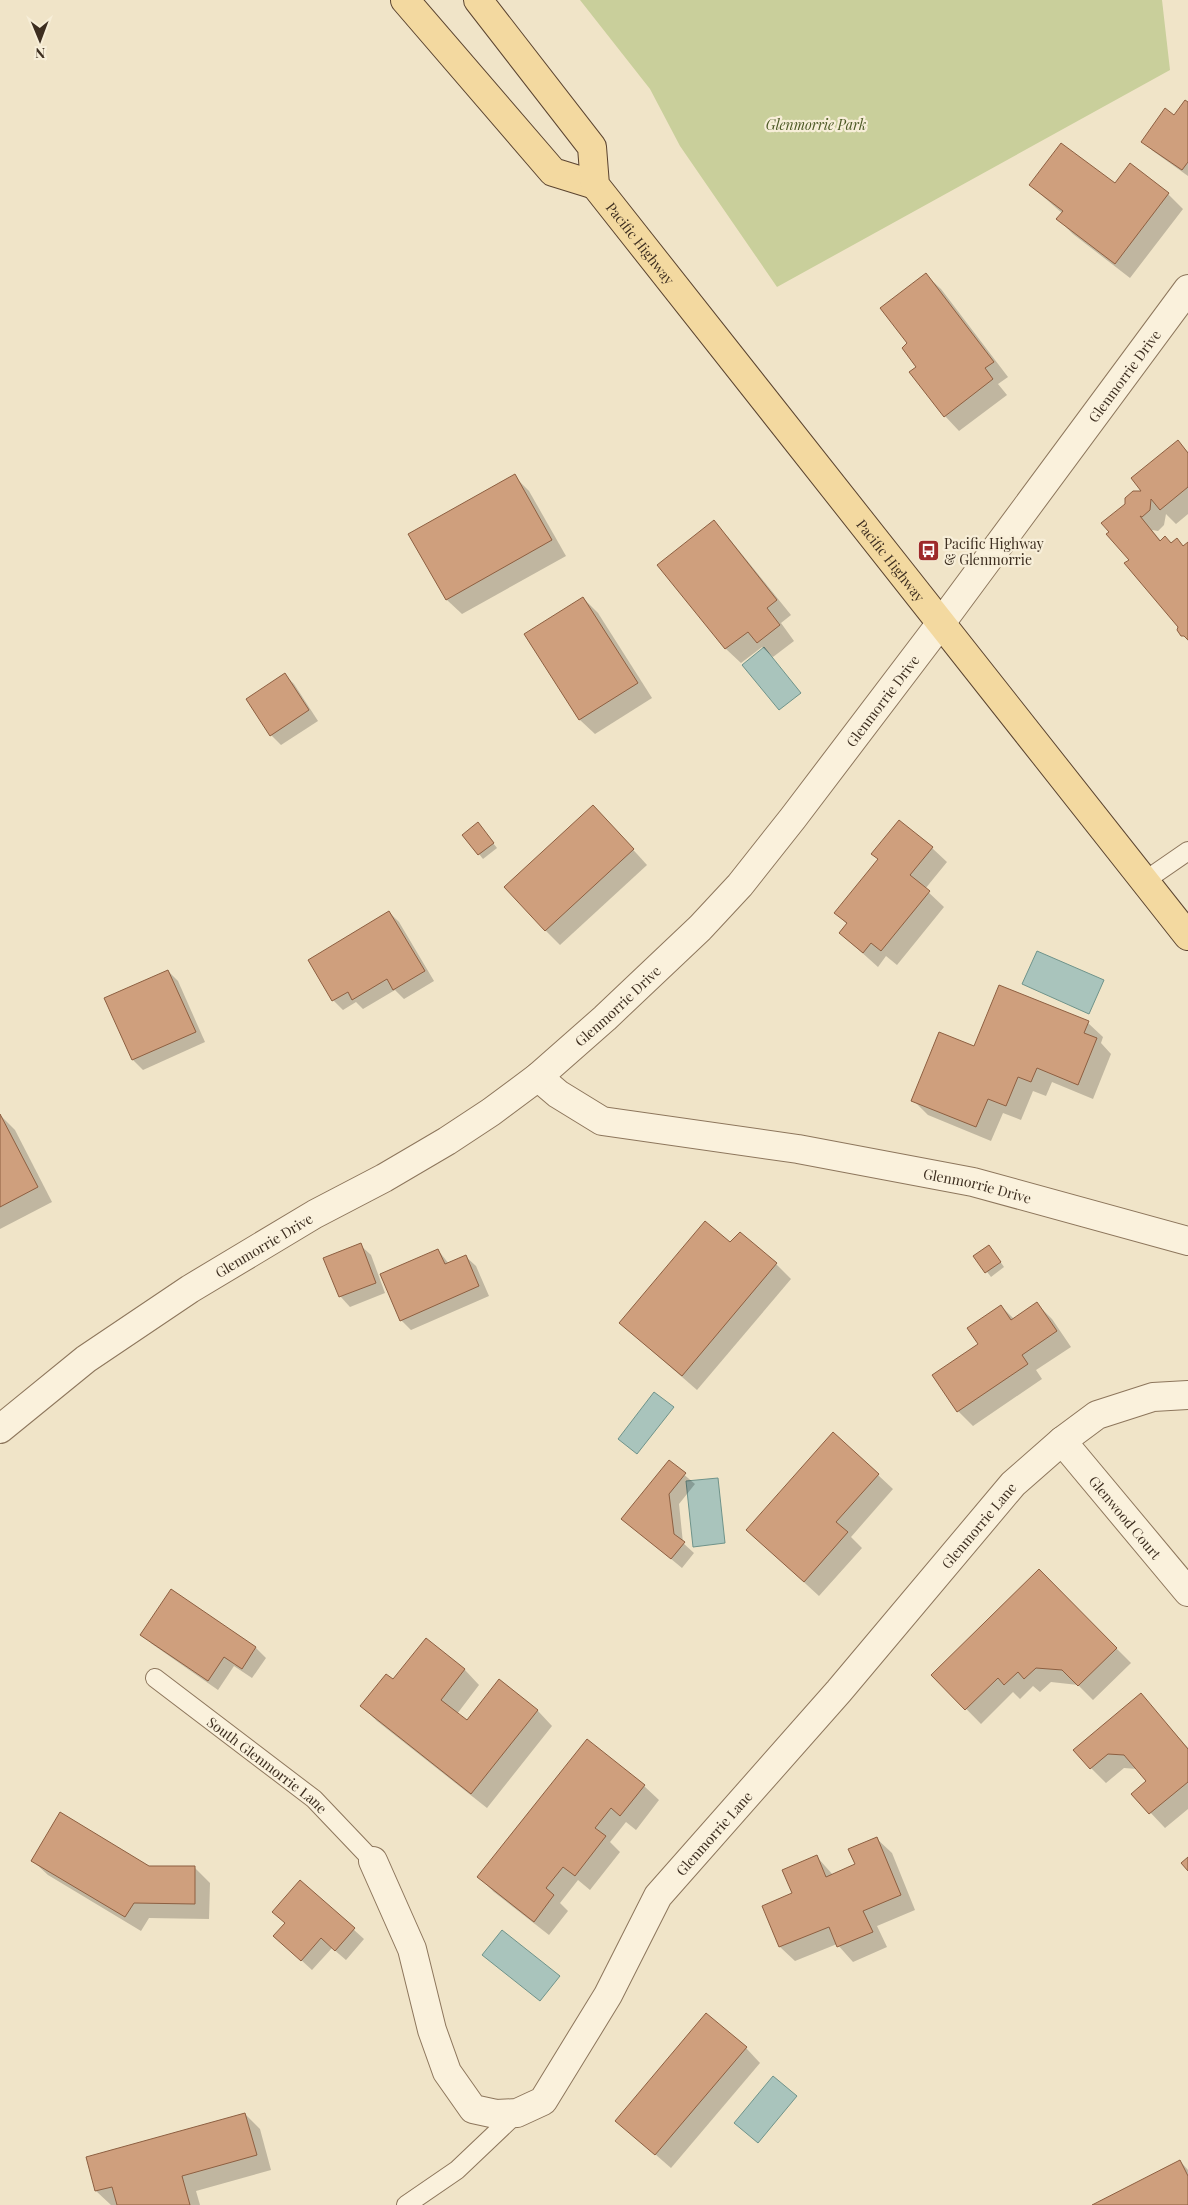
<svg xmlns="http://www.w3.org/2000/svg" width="1188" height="2205" font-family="'Playfair Display',serif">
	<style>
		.green { fill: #c9cf9b }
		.water { fill: #a9c4bc; stroke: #6f938a }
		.shadow { fill: #0003 }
		.building { fill: #cf9f7d; stroke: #8d5f41 }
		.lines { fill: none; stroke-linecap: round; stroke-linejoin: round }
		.service-casing { stroke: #8d765c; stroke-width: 20 }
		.minor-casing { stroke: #8d765c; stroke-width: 30 }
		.tertiary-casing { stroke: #8d765c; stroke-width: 30 }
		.primary-casing { stroke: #5b4430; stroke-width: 30 }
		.service { stroke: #faf1dc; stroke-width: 18 }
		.minor { stroke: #faf1dc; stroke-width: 28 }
		.tertiary { stroke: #faf1dc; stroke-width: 28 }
		.primary { stroke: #f3d9a0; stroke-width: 28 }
		.labels { text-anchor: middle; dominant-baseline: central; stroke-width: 4.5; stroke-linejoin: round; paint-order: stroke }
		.park-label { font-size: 14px; font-style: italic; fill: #4d5a26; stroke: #f7eed8 }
		.street-label { font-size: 14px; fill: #3d2e20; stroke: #f7eed8 }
		.poi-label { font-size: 14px; fill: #3d2e20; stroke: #f7eed8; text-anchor: start }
	</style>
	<rect width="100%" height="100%" fill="#f0e4c8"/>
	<polygon class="green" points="580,0 1162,0 1170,70 777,287 680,146 650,89"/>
	<g class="water">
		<polygon points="764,647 801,693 779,710 742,665"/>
		<polygon points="1037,951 1104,980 1089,1014 1022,984"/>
		<polygon points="654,1392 674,1407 637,1454 618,1439"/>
		<polygon points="718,1478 725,1543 693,1547 686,1481"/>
		<polygon points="502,1930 560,1976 540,2001 482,1955"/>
		<polygon points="773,2076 797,2096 758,2143 734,2123"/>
	</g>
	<g class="shadow">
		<polygon points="1188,104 1188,176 1153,151 1143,141"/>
		<polygon points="1030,185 1115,185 1168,194 1183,209 1130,278 1073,234 1058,219 1062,213"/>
		<polygon points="926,275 941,289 1008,377 998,384 1007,395 959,431 945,416 918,367 909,344"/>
		<polygon points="1178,442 1188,452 1188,514 1176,524 1166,514 1164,525 1158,531 1152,530 1161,541 1172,544 1177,540 1184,547 1188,543 1188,641 1131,560 1144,492"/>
		<polygon points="514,476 529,491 566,556 462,614 447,600 410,535"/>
		<polygon points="713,522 728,537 791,615 781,623 794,641 773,657 762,647 741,663 726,649 659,565"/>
		<polygon points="583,598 598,613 652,698 595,734 580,720 526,635"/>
		<polygon points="284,674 294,684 318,721 281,745 271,735"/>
		<polygon points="607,821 647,865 560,945 545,930"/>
		<polygon points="482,829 497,848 483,859 479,854"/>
		<polygon points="932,848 947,862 925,889 944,907 897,965 886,956 878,967 840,933 847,924 836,913"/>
		<polygon points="389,912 399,922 434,981 404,999 395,990 363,1009 356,1002 343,1010 333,1000 309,960"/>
		<polygon points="168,971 178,981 205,1042 143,1070 133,1060 106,999"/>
		<polygon points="1088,1023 1103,1037 1101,1043 1111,1054 1093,1099 1052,1082 1046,1096 1033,1091 1021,1120 1003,1113 991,1141 928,1115 913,1100 975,1048"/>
		<polygon points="0,1115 15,1130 52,1202 0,1229"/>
		<polygon points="731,1244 776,1264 791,1279 697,1390 620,1323"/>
		<polygon points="360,1245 371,1255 385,1293 350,1307 340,1296"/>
		<polygon points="438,1250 449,1264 465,1256 476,1266 489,1296 411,1330 401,1320"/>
		<polygon points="993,1251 1004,1267 991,1277 975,1256"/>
		<polygon points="1037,1304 1052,1319 1071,1347 1036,1370 1042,1379 973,1426 958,1411 980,1344 1001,1306 1014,1319"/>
		<polygon points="669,1462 695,1484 679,1504 683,1543 694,1553 682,1568 623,1519"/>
		<polygon points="878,1475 893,1489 851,1537 862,1548 819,1596 747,1530"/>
		<polygon points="1039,1571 1131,1663 1093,1700 1078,1685 1051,1682 1040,1692 1033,1686 1020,1699 1013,1692 981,1724 933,1675"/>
		<polygon points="171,1591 256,1648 266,1658 252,1678 234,1666 218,1690 152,1644 142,1634"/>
		<polygon points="426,1640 465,1670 479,1685 457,1714 467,1722 500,1680 538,1711 552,1726 487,1808 377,1721 362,1706 393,1681"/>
		<polygon points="1141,1695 1188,1748 1188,1809 1165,1828 1133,1794 1148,1782 1137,1769 1124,1768 1106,1783 1091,1768"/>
		<polygon points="644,1786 659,1800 636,1830 626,1822 610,1842 620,1852 590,1890 578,1880 560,1903 568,1911 549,1935 494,1892 479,1877"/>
		<polygon points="877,1839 892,1853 915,1910 877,1926 887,1947 853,1962 837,1944 795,1961 780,1947 763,1906 793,1894 817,1857 833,1875 856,1865"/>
		<polygon points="33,1861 148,1867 195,1868 210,1883 209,1919 149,1918 141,1931 48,1875"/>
		<polygon points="300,1881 364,1939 346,1960 332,1948 312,1970 275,1936 286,1924"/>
		<polygon points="746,2048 760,2063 671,2168 617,2121"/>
		<polygon points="245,2114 260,2129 271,2170 196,2191 200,2205 111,2205 96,2191"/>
		<polygon points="1180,2161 1188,2170 1188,2205 1095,2205"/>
	</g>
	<g class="building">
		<polygon points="1185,100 1188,102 1188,162 1182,170 1141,142 1165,108 1174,115"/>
		<polygon points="1061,143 1115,183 1130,163 1169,193 1115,264 1056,219 1063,211 1029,185"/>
		<polygon points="926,273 994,362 985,368 993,379 944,417 909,372 916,367 902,348 907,343 880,308"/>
		<polygon points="1178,440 1188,453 1188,487 1160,510 1151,499 1150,510 1142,517 1140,516 1160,541 1165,536 1171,543 1177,538 1183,546 1188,542 1188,640 1184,636 1181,636 1177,630 1178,627 1124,563 1129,560 1106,534 1109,532 1101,523 1125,504 1125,498 1133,491 1141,491 1131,478"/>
		<polygon points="515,474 552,540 446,600 408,534"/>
		<polygon points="714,520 777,600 767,608 780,625 757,643 748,632 725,649 657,565"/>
		<polygon points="583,597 638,683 579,720 524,634"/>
		<polygon points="285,673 309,710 270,736 246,699"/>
		<polygon points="593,805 634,849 545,931 504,887"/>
		<polygon points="899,820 933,847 910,875 930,891 881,951 871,943 863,953 839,933 847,923 834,913 878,859 871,854"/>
		<polygon points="478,822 494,843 478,855 462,835"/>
		<polygon points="389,911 425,971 393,990 387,979 352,1000 348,992 332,1001 308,960"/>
		<polygon points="168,970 196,1032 132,1060 104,998"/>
		<polygon points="999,985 1089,1021 1084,1033 1097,1038 1078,1085 1037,1068 1031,1082 1018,1077 1006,1106 988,1099 976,1127 911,1101 939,1032 974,1046"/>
		<polygon points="0,1114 38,1187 0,1207"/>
		<polygon points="705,1221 730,1242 740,1232 777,1263 682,1376 619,1323"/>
		<polygon points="361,1243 376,1283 339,1297 323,1258"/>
		<polygon points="989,1245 1001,1262 985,1273 973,1256"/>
		<polygon points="438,1249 445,1264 466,1255 479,1286 400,1321 380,1274"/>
		<polygon points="1037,1302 1057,1331 1022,1355 1028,1364 957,1412 932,1375 978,1344 967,1328 1001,1305 1011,1320"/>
		<polygon points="833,1432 879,1474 836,1522 848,1532 804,1582 746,1530"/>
		<polygon points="669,1460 686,1473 669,1494 674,1534 685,1542 671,1559 621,1519"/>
		<polygon points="1039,1569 1117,1648 1078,1686 1062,1670 1036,1668 1024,1679 1018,1672 1004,1685 998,1678 965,1710 931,1675"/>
		<polygon points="171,1589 256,1647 242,1669 224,1657 208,1681 140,1635"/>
		<polygon points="426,1638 465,1669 441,1700 467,1720 499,1679 538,1710 471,1794 360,1706 386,1674 393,1679"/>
		<polygon points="1141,1693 1188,1749 1188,1782 1149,1814 1131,1794 1146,1781 1124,1755 1108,1754 1090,1769 1073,1750"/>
		<polygon points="587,1739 645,1785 620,1816 611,1808 595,1828 606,1836 575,1876 563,1867 546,1888 554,1895 534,1922 477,1877"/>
		<polygon points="60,1812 149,1866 195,1866 195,1904 134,1903 125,1917 31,1861"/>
		<polygon points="877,1837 901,1895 863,1911 873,1932 837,1947 829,1927 779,1947 762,1906 792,1893 782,1870 817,1855 826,1877 855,1864 848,1849"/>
		<polygon points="1188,1857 1188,1871 1181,1863"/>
		<polygon points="300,1880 355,1928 335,1951 321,1938 301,1961 273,1936 285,1923 272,1912"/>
		<polygon points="706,2013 747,2047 655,2155 615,2121"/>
		<polygon points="245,2113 257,2155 182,2176 190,2205 117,2205 112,2187 95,2191 86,2157"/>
		<polygon points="1180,2160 1188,2176 1188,2205 1092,2205"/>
	</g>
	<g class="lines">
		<defs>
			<g id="service">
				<polyline points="1146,880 1188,851"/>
				<path id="s1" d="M155,1678L314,1799L373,1861"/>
				<polyline points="406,2205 457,2170 517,2113"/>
			</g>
			<g id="minor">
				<path id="s2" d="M538,1077L558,1094L602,1121L798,1149L973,1182L1188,1241"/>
				<path id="s3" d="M1062,1441L1188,1592"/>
				<path id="s4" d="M373,1861L412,1949L432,2030L447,2072L473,2109L496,2114L517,2113L543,2101L608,1995L658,1896L839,1691L1013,1484L1062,1441L1097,1415L1153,1397L1188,1395"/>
			</g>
			<g id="tertiary">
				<path id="s5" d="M0,1429L86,1359L190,1289L315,1214L384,1178L447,1141L491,1112L538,1077L605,1018L700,928L740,885L793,818L941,623L1188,289"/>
			</g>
			<g id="primary">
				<polyline points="405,0 553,172 595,185"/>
				<path id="s6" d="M478,0L592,147L595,185L1188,936"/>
			</g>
		</defs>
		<use href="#service" class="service-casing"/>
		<use href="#minor" class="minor-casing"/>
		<use href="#tertiary" class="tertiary-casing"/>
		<use href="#primary" class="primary-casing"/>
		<use href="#service" class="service"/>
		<use href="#minor" class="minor"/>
		<use href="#tertiary" class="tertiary"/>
		<use href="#primary" class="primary"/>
	</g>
	<defs>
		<symbol id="bus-square" viewBox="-11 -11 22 22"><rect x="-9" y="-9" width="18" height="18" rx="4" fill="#9e2a2b" stroke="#f7eed8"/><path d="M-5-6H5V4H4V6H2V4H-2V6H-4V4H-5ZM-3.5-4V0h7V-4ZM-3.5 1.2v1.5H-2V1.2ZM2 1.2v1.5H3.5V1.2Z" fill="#fff"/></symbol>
	</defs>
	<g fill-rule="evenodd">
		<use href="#bus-square" x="916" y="538" width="25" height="25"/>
	</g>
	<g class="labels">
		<g class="park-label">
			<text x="816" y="124">Glenmorrie Park</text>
		</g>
		<g class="street-label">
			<text stroke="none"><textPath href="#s6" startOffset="298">Pacific Highway</textPath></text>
			<text stroke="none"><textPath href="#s5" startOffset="1561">Glenmorrie Drive</textPath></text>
			<text stroke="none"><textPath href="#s6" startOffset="702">Pacific Highway</textPath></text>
			<text stroke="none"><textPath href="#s5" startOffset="1156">Glenmorrie Drive</textPath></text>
			<text stroke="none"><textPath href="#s5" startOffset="751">Glenmorrie Drive</textPath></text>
			<text stroke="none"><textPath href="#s2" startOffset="459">Glenmorrie Drive</textPath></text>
			<text stroke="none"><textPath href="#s5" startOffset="322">Glenmorrie Drive</textPath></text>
			<text stroke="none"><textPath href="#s3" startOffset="99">Glenwood Court</textPath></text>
			<text stroke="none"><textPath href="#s4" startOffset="1068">Glenmorrie Lane</textPath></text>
			<text stroke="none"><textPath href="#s1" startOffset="142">South Glenmorrie Lane</textPath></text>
			<text stroke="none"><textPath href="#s4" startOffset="662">Glenmorrie Lane</textPath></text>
		</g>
		<g class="poi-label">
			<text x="944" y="543">Pacific Highway<tspan x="944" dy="16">&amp; Glenmorrie</tspan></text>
		</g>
	</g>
	<g transform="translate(40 40) rotate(179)" stroke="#f7eed8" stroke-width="4" paint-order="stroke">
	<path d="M0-4L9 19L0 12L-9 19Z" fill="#3d2e20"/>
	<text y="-8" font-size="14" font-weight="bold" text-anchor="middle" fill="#3d2e20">N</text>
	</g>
</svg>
